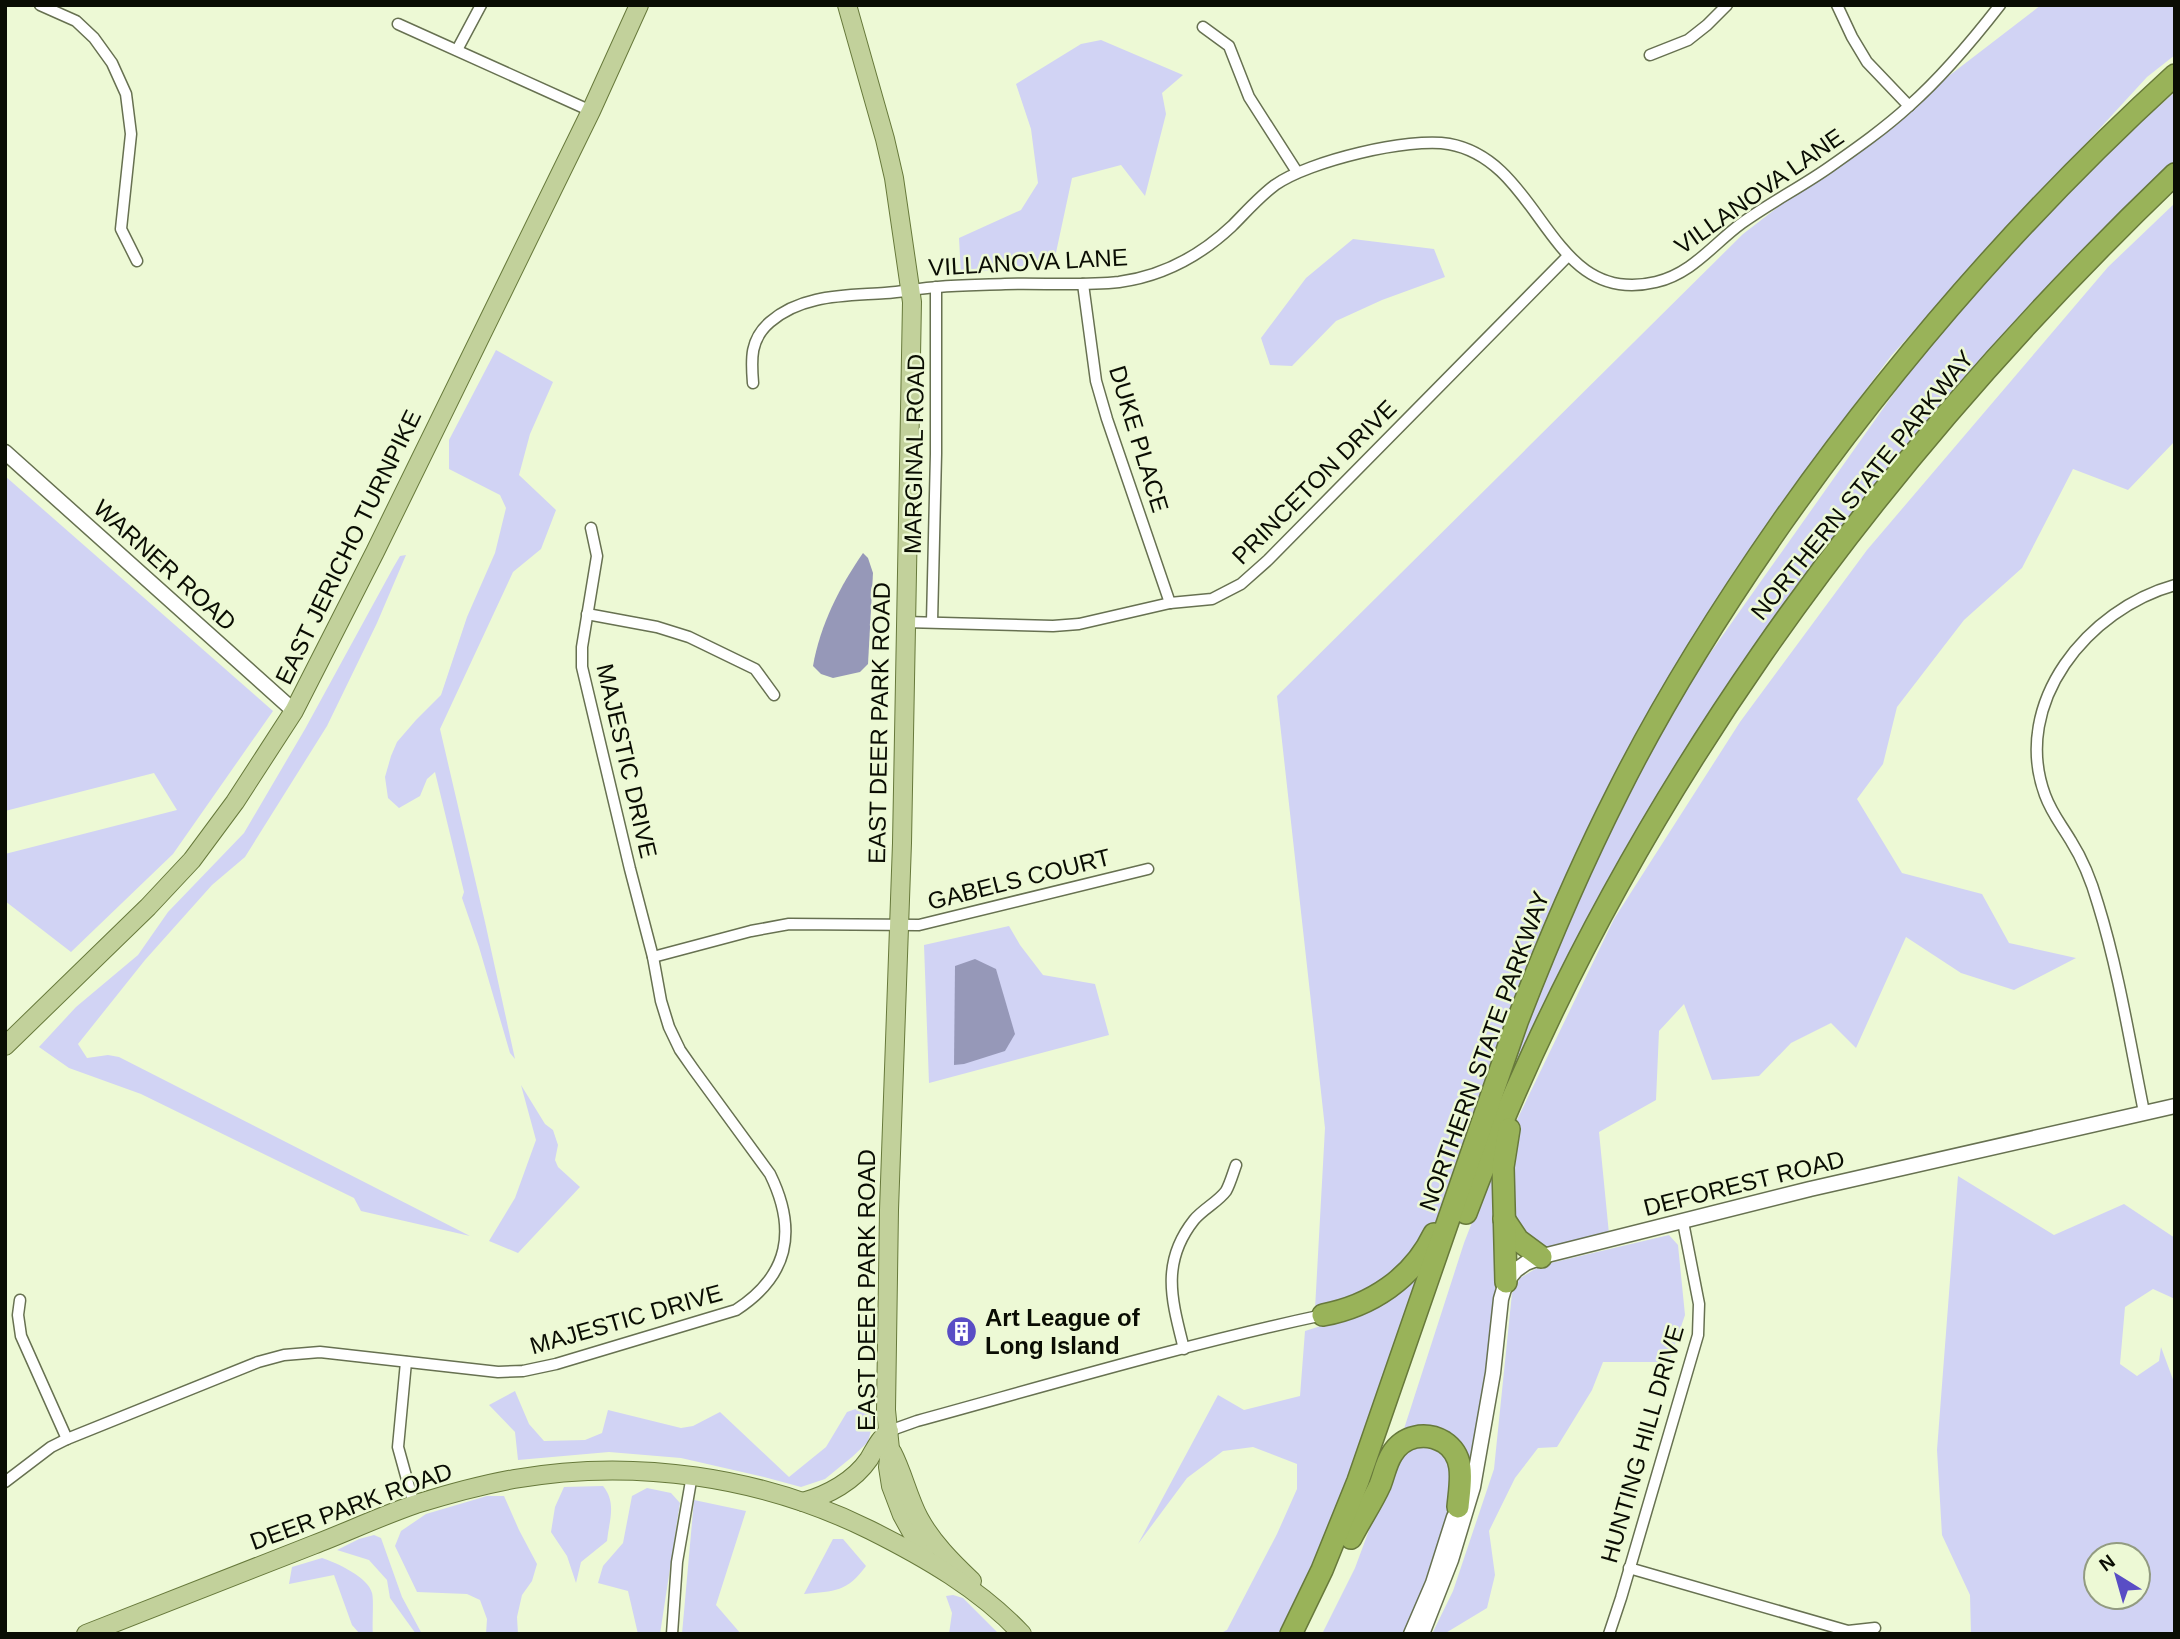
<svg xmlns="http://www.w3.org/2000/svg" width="2180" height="1639" font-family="Arial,sans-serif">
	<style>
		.green { fill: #d1d3f4; fill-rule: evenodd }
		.water { fill: #9698b8 }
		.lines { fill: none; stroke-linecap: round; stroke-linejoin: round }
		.minor-casing { stroke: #677151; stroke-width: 13 }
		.tertiary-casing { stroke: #677151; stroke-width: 17 }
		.primary-casing { stroke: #67793b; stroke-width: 20 }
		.motorway-casing { stroke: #67793b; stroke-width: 24 }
		.minor { stroke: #fff; stroke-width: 10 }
		.tertiary { stroke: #fff; stroke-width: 14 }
		.primary { stroke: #c2d19b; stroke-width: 18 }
		.motorway { stroke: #99b359; stroke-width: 21 }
		.labels { text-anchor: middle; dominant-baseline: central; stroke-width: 5; stroke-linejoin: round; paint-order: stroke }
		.street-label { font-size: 24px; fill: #0a0d03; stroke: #edf9d5 }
		.poi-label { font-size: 24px; font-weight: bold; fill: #0a0d03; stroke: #edf9d5; text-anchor: start }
	</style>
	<rect width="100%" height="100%" fill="#edf9d5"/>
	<g class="green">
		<polygon points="2041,5 2175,5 2175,55 2147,77 1891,356 1773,514 1659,695 1534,955 1492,1061 1442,1206 1426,1245 1363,1296 1315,1309 1325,1128 1277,696 1743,234"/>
		<polygon points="1101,40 1183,75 1162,93 1166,114 1145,196 1121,165 1072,178 1054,262 961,274 959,238 1021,210 1038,183 1031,129 1016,84 1081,44"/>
		<polygon points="2175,92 2175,169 1788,606 1495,1117 1521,1039 1585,878 1682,693 1928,345 2023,238 2112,147"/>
		<polygon points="2175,203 2175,441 2128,490 2073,469 2022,568 1964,620 1897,707 1883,764 1857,799 1902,873 1982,894 2009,943 2076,958 2014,990 1961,973 1906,937 1856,1048 1831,1023 1791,1043 1759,1076 1712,1080 1684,1004 1659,1031 1656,1100 1599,1132 1609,1234 1544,1250 1517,1230 1509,1201 1514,1126 1614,919 1740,722 1867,550 2108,267"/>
		<polygon points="1353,239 1434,249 1445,277 1382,300 1336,321 1292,366 1270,365 1261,338 1306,278"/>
		<polygon points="496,350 553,382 530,434 519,475 556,510 541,549 513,572 440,729 485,922 515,1059 510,1053 479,947 462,898 464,892 435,772 427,779 420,796 399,808 388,798 385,777 391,756 397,742 416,720 441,695 467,617 495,553 506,508 500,495 449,469 449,440"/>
		<polygon points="5,476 273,711 173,854 71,952 5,901 5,854 177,810 154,773 5,811"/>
		<polygon points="406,555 377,623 327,726 245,857 212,885 145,960 78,1044 87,1058 108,1055 119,1057 470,1236 361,1211 354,1198 141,1094 69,1068 39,1047 76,1007 138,955 168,912 244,833 305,729 393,568 400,556"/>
		<polygon points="1009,926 1020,945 1043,975 1095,984 1109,1035 929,1083 924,945"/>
		<polygon points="521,1085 545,1124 553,1130 558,1145 555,1160 558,1167 580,1187 518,1253 489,1241 515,1198 536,1140"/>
		<polygon points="1495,1163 1497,1301 1489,1368 1470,1464 1468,1466 1459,1448 1402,1435 1464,1243"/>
		<path d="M1958,1176L2054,1235L2124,1204L2175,1238V1299L2153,1289L2125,1307L2120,1364L2137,1376L2159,1361L2161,1347L2175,1385V1634H1971L1970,1595L1942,1535L1937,1450ZM2096,1555H2138V1597H2096Z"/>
		<polygon points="1669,1235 1678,1245 1685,1315 1669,1362 1603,1362 1592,1390 1557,1447 1538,1448 1515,1478 1489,1531 1495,1575 1487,1608 1444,1634 1432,1634 1453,1591 1494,1469 1512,1293 1520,1278 1542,1265"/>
		<polygon points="1424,1268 1386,1384 1287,1634 1219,1634 1227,1630 1277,1534 1297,1489 1297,1464 1253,1447 1223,1451 1187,1478 1138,1544 1218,1395 1244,1410 1300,1396 1305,1331 1346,1318"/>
		<polygon points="515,1391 529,1424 544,1441 585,1440 602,1433 608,1410 681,1428 693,1426 720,1412 789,1477 826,1447 847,1412 864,1406 875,1415 868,1442 852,1457 825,1479 801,1487 764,1477 681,1458 609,1452 518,1460 515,1432 489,1405"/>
		<polygon points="1413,1445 1443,1448 1458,1484 1415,1610 1404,1634 1322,1634 1355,1568 1392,1468"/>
		<path d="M603,1486C617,1503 609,1521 607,1541L581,1562L576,1583L567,1556L551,1532L555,1507L564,1487Z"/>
		<polygon points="647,1488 671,1493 680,1503 660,1634 638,1634 628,1591 598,1583 603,1566 623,1543 632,1496"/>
		<polygon points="487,1496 504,1496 519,1530 537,1564 532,1581 522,1595 517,1617 518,1634 486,1634 487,1619 480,1600 467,1594 417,1592 395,1546 401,1531 426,1514"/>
		<polygon points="694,1500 746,1511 716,1605 741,1634 682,1634"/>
		<polygon points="374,1535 381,1538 402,1597 422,1634 416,1634 390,1598 387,1580 369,1560 337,1550 359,1539"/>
		<path d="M833,1539H843L866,1566C847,1592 835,1591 804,1594Z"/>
		<path d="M322,1558C337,1563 368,1577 372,1593C374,1600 372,1625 373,1634H360L352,1625L334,1575L289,1584L292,1567Z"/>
		<polygon points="953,1595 963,1598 999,1634 949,1634 952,1613 946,1596"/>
	</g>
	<g class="water">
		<path d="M863,553L868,558L873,573L868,664L860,672L833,678L821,674L813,666C820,625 840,586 863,553Z"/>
		<polygon points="975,959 996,969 1015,1034 1005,1051 964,1064 954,1065 955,966"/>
	</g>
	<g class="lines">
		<defs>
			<g id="minor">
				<polyline points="40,5 76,21 94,38 112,63 126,94 131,134 121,229 137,261"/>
				<polyline points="1837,5 1852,37 1867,62 1909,106"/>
				<polyline points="398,24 591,111"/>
				<polyline points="1203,27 1229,46 1249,97 1297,172"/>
				<polyline points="457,50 481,5"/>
				<polyline points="1650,55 1688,40 1707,25 1727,5"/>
				<polyline points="1083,284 1096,381 1107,419 1170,603"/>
				<path d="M753,383C751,359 750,339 770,322C802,294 846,296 885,293C903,292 920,288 938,287C960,285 983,285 1005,284C1043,283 1081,286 1119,282C1163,276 1199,257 1232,226C1246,212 1259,197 1275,185C1309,161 1409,137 1449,144C1544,161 1547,308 1656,282C1693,273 1713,244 1742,223C1771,202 1803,186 1831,166C1858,147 1885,128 1909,106C1943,76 1972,41 2000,5"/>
				<polyline points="587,614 657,627 689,637 755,669 774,695"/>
				<polyline points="905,622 1053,626 1079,624 1170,603 1212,599 1241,584 1268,560 1568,256"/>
				<polyline points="932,622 936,454 936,287"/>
				<polyline points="653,957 751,931 789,924 919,925 1148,869"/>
				<path d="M2144,1112C2130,1043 2119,972 2098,904C2092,883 2083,860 2071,841C2061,824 2052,814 2045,795C2011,703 2088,609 2175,585"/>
				<polyline points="20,1300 18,1315 21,1336 67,1439"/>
				<path d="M1184,1349C1172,1301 1160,1263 1194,1220C1203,1209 1218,1202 1226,1191C1230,1184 1233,1173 1236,1165"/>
				<polyline points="406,1362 398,1447 414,1505"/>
				<path d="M889,1431L917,1421C1052,1384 1187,1344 1323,1315"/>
				<path d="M5,1482L51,1447L67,1439L258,1362L284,1355L320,1352L498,1372L523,1371L556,1364L736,1310C790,1275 797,1229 770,1174L694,1070L680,1050L669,1027L661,1001L653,957L630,869L582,667V647L597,556L591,528"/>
				<polyline points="1629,1568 1848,1631 1875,1628"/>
				<polyline points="672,1634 677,1562 692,1475"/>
				<polyline points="1609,1634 1621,1598 1698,1335 1699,1304 1683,1222"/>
			</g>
			<g id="tertiary">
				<polyline points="5,452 294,711"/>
				<polyline points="1411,1634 1433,1583 1454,1517"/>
				<polyline points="1422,1634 1451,1560 1473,1487 1493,1373 1501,1299 1506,1282 1516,1270 1526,1263 1547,1255 1810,1189 2175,1106"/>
			</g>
			<g id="primary">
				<polyline points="847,5 885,139 894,178 912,302 902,843 889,1210 886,1410 890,1449 888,1467 891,1486 902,1515 927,1560"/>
				<polyline points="5,1046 148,907 192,860 235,802 294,711 375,552 591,111 639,5"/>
				<path d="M892,1452C903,1473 908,1497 919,1518C932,1542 952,1562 972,1581"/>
				<path d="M803,1502C828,1495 854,1481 869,1459C875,1449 879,1439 889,1431"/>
				<path d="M86,1634C161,1604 237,1575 313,1545C347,1532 381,1516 416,1504C448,1494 481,1485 514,1479C633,1458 761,1476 870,1530C924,1557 980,1589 1022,1634"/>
			</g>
			<g id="motorway">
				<path d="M1466,1213C1616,814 1868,468 2175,174"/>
				<polyline points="1504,1219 1518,1240 1541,1257"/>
				<polyline points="1506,1282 1503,1167 1509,1129"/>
				<path d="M1323,1315C1371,1306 1413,1278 1434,1234"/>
				<path d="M1351,1538C1360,1520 1372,1503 1380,1485C1384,1475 1386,1463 1392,1454C1403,1436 1425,1431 1444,1442C1467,1457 1460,1484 1458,1507"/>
				<path d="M1291,1634L1322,1570L1358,1481L1517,1022C1547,944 1580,867 1618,792C1665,698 1722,608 1782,522C1897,359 2028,209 2175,75"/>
			</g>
		</defs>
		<use href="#minor" class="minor-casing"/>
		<use href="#tertiary" class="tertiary-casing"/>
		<use href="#primary" class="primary-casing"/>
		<use href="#motorway" class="motorway-casing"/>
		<use href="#minor" class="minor"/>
		<use href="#tertiary" class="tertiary"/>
		<use href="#primary" class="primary"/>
		<use href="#motorway" class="motorway"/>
	</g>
	<defs>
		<symbol id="building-disc" viewBox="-11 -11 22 22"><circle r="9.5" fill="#594dc5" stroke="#edf9d5"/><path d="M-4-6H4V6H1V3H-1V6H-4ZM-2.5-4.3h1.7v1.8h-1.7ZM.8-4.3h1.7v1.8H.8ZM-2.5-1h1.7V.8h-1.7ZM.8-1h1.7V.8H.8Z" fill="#fff"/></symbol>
	</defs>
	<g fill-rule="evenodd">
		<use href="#building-disc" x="944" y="1314" width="35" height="35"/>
	</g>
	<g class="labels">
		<g class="street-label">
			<text transform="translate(1759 191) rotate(-35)">VILLANOVA LANE</text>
			<text transform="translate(1028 262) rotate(-3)">VILLANOVA LANE</text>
			<text transform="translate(1139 439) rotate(73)">DUKE PLACE</text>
			<text transform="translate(914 454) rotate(-89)">MARGINAL ROAD</text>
			<text transform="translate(1314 482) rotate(-45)">PRINCETON DRIVE</text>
			<text transform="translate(1862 485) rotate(-51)">NORTHERN STATE PARKWAY</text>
			<text transform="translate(348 547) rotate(-64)">EAST JERICHO TURNPIKE</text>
			<text transform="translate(165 565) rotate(42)">WARNER ROAD</text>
			<text transform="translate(879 723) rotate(-89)">EAST DEER PARK ROAD</text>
			<text transform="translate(627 761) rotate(77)">MAJESTIC DRIVE</text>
			<text transform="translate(1019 879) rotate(-14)">GABELS COURT</text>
			<text transform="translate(1484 1051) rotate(-70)">NORTHERN STATE PARKWAY</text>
			<text transform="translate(1744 1183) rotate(-14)">DEFOREST ROAD</text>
			<text transform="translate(866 1290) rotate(-90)">EAST DEER PARK ROAD</text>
			<text transform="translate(626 1319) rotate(-16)">MAJESTIC DRIVE</text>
			<text transform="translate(1642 1444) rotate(-74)">HUNTING HILL DRIVE</text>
			<text transform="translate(351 1506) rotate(-20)">DEER PARK ROAD</text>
		</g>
		<g class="poi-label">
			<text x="985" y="1317">Art League of<tspan x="985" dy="28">Long Island</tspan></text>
		</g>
	</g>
	<rect width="2180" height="1639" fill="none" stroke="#0a0d03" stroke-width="14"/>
	<g transform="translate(2117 1576) rotate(323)"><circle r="33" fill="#edf9d5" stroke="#929b81" stroke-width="2"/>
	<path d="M0-5L12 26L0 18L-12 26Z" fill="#594dc5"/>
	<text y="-10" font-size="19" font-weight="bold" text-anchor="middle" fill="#0a0d03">N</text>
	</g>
</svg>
